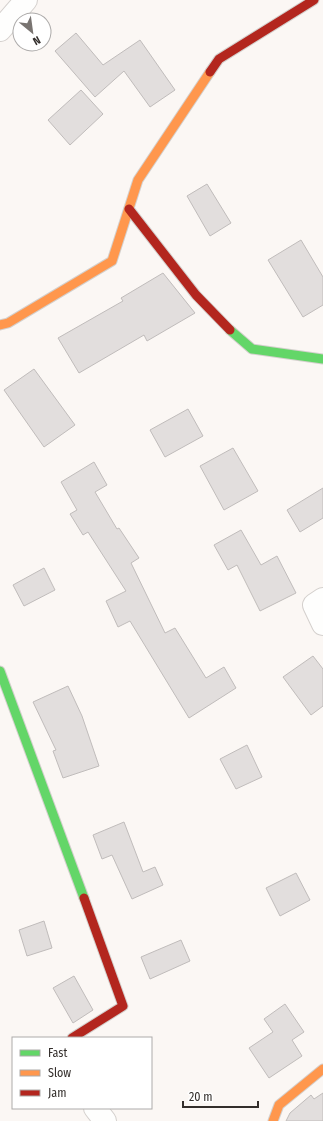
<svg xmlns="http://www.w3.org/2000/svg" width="323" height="1121" font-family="'Fira Sans Condensed',sans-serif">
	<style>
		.building { fill: #e2dedd; stroke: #c0bcbb }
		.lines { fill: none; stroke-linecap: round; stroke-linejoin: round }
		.street-casing { stroke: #d4d0cd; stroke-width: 24 }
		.fast-casing { stroke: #d4d0cd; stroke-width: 11 }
		.slow-casing { stroke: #d4d0cd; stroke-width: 11 }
		.jam-casing { stroke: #d4d0cd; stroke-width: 11 }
		.street { stroke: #fefefd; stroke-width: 22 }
		.fast { stroke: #63d668; stroke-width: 9 }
		.slow { stroke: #ff974d; stroke-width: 9 }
		.jam { stroke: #b3261e; stroke-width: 9 }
	</style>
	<rect width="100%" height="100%" fill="#fbf7f4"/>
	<g class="building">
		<polygon points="76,33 103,65 140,40 175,90 150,107 124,71 95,97 55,51"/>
		<polygon points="81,90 103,114 70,145 48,120"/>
		<polygon points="207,184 231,223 210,236 187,196"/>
		<polygon points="301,240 323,277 323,305 303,317 268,260"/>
		<polygon points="163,273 195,313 147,341 144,335 79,373 58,338 123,301 121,298"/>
		<polygon points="34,369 75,425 44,447 4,390"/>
		<polygon points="188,409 203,436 165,457 150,430"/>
		<polygon points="233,448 258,491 224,510 200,466"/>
		<polygon points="94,462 107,485 95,492 117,529 119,528 139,558 131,563 165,633 175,628 206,678 224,667 236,688 189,718 130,621 118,627 106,601 126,591 88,532 83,535 70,514 77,510 61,482"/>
		<polygon points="323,488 323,518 300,532 287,510"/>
		<polygon points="241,530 261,565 277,556 296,593 260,611 237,565 228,570 214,545"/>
		<polygon points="44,568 55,590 24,606 13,585"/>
		<polygon points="313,656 323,669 323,706 311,715 283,677"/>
		<polygon points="68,686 82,716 99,766 63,778 53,751 56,750 33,702"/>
		<polygon points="247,745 262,777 236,789 220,759"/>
		<polygon points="124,822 143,872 155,867 163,885 132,899 112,855 102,859 93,835"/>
		<polygon points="296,873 310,900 280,916 266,888"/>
		<polygon points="44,921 52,948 27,956 19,930"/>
		<polygon points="181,940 190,961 150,979 141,957"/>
		<polygon points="74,976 93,1010 73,1023 53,988"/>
		<polygon points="285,1004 304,1032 292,1040 302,1056 269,1078 249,1048 273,1032 264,1019"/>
		<polygon points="323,1093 323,1121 286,1121 290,1113 311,1095 314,1099"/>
	</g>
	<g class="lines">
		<defs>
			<g id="street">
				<polyline points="0,30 26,0"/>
				<polyline points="323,599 314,605 323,624"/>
				<polyline points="95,1108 105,1121"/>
			</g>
			<g id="fast">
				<polyline points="230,330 252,349 323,359"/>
				<polyline points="0,671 84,898"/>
			</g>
			<g id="slow">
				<polyline points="0,325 8,323 112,261 138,180 210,72"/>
				<polyline points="273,1121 279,1105 323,1069"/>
			</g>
			<g id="jam">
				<polyline points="210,72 219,59 314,0"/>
				<polyline points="129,209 196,295 230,330"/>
				<polyline points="72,1038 123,1006 84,898"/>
			</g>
		</defs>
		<use href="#street" class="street-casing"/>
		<use href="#fast" class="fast-casing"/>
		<use href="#slow" class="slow-casing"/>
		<use href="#jam" class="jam-casing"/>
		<use href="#street" class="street"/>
		<use href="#fast" class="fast"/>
		<use href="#slow" class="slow"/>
		<use href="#jam" class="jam"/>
	</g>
	<rect x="12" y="1037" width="140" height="72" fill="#ffffff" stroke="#adabaa"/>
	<rect x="20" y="1050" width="20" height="6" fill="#63d668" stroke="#adabaa"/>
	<text x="48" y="1057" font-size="12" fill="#332e2b">Fast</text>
	<rect x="20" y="1070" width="20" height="6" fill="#ff974d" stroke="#adabaa"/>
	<text x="48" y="1077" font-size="12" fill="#332e2b">Slow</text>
	<rect x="20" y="1090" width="20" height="6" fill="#b3261e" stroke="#adabaa"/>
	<text x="48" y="1097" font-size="12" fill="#332e2b">Jam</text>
	<g transform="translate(32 32) rotate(151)"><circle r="19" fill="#ffffff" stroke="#adabaa"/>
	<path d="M0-3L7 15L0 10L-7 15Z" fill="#797471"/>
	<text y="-6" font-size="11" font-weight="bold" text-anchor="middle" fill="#332e2b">N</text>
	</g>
	<path d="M183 1101v6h75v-6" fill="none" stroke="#332e2b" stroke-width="2"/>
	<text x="189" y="1101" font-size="12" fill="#332e2b" stroke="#ffffff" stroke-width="3" paint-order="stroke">20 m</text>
</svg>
